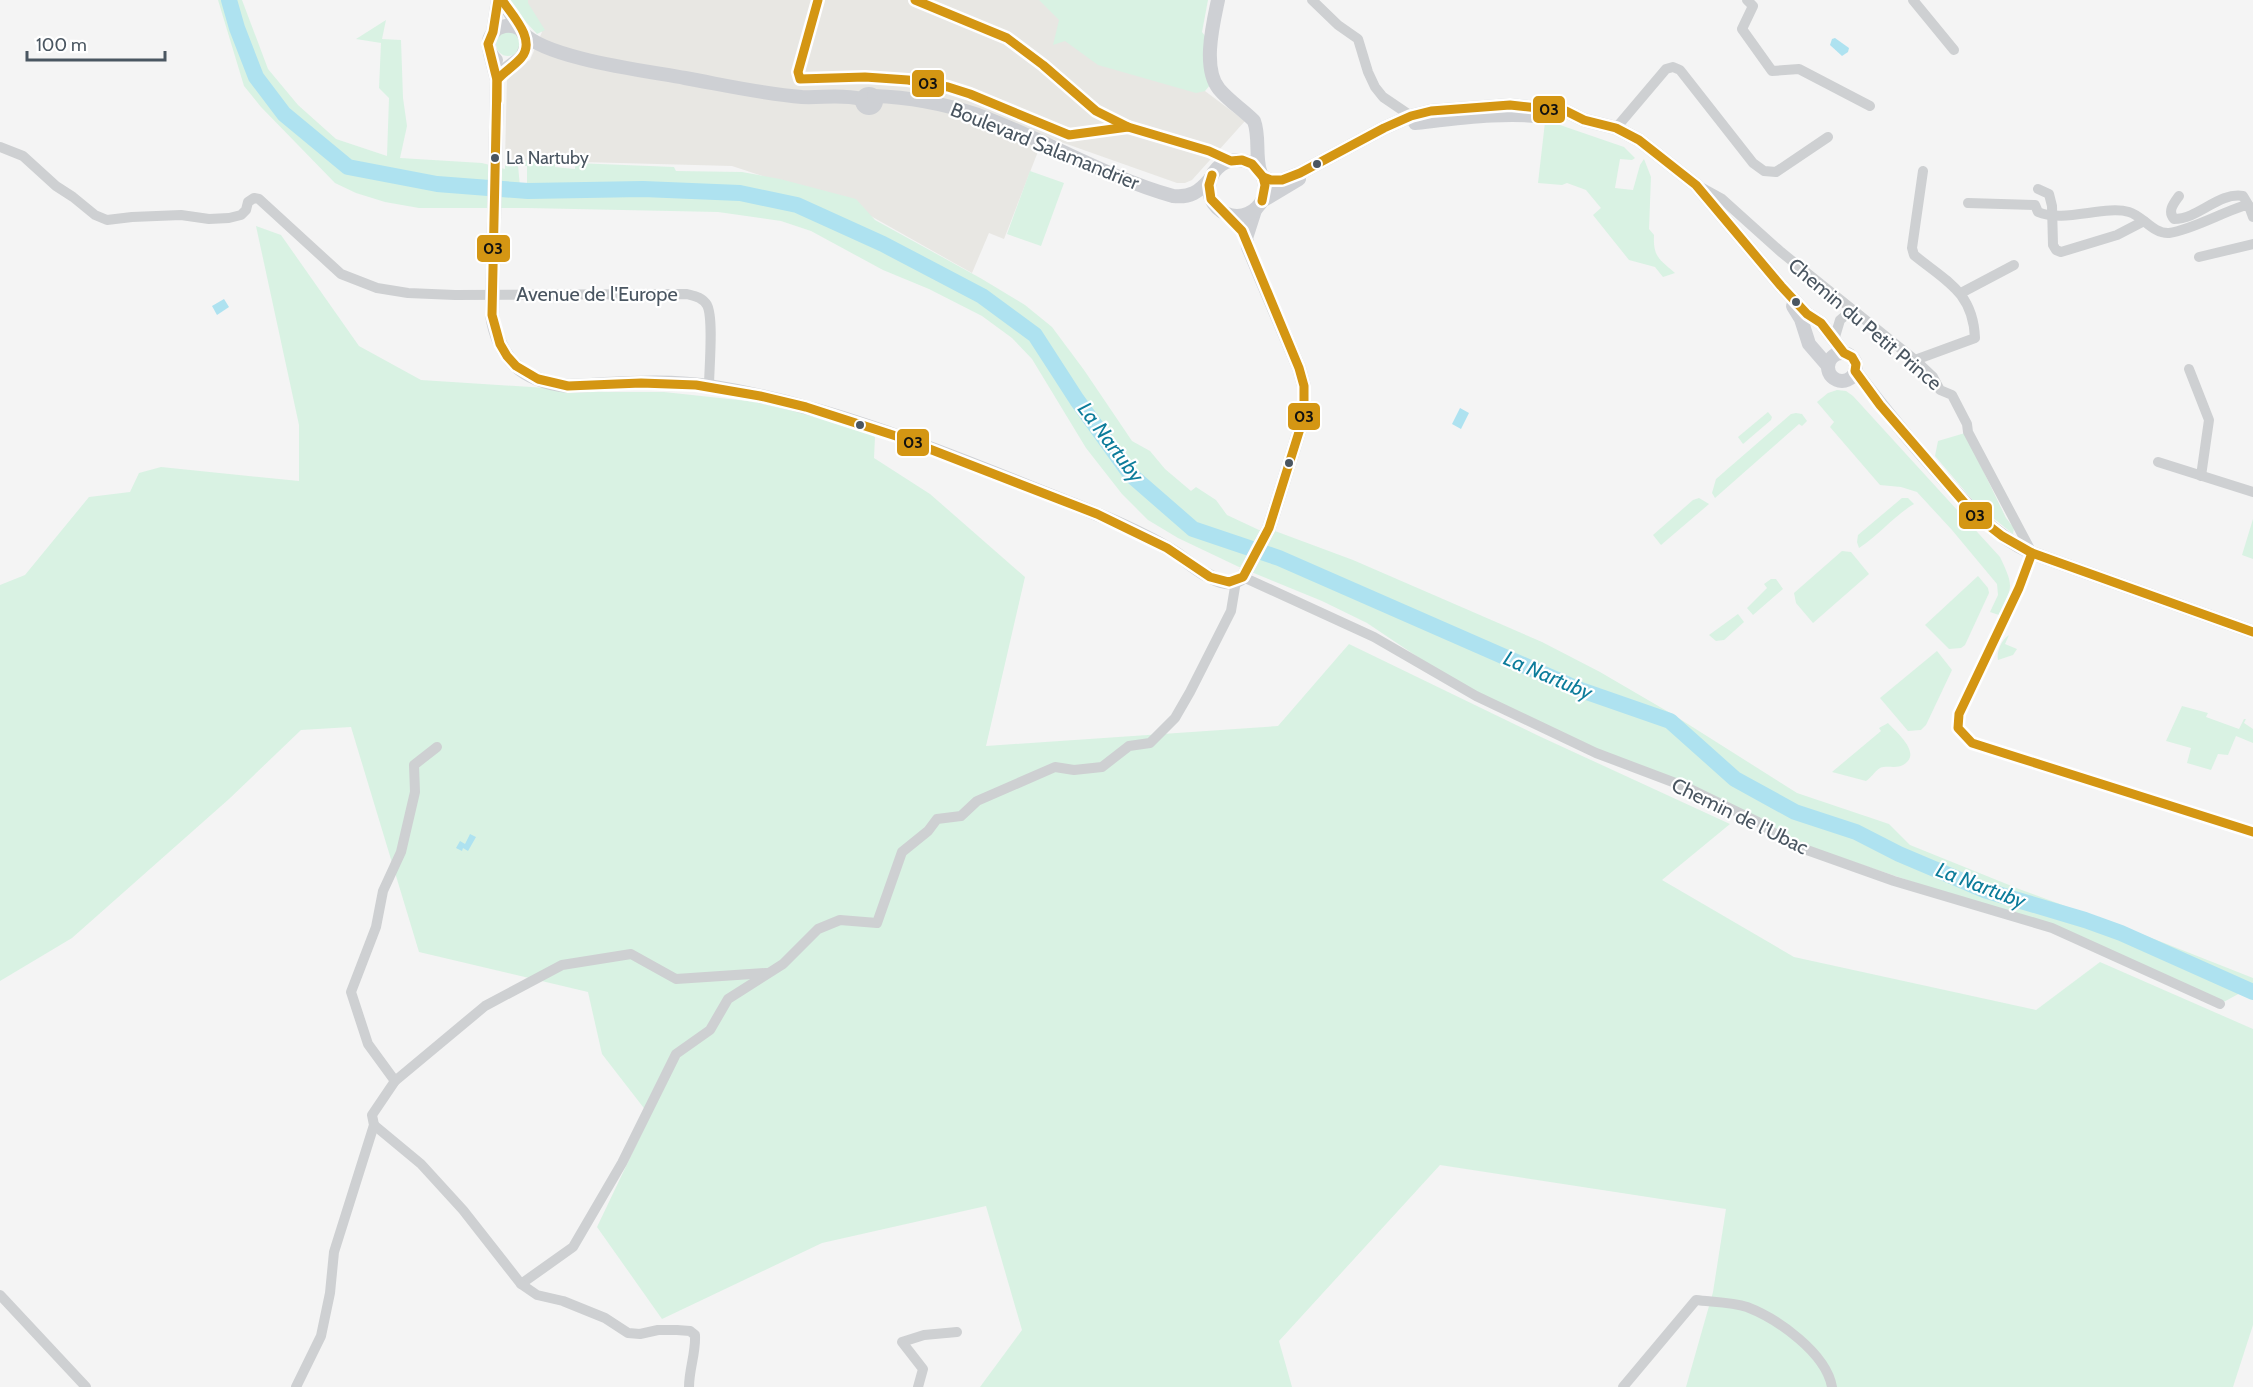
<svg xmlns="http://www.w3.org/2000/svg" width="2253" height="1387" font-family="Cabin,sans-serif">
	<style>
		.commercial { fill: #e8e7e3 }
		.green { fill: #d9f2e3; fill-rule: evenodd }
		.water { fill: #aee2f0 }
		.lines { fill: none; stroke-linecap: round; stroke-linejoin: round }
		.river { stroke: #aee2f0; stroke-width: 16 }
		.street { stroke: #ced0d2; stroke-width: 10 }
		.secondary { stroke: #ced0d4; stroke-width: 14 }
		.bus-1-casing { stroke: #fff; stroke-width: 14 }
		.bus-1 { stroke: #d49613; stroke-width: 9 }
		.bus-dot { fill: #4a5661; stroke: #fff; stroke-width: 2 }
		.labels { text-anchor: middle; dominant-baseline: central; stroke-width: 4.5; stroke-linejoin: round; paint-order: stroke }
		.bus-label { font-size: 18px; fill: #4a5661; stroke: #fff; text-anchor: start }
		.street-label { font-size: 20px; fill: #4a5661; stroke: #fff }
		.water-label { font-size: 21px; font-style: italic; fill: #0c7c9b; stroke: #fff }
		.line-badge { stroke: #fff; stroke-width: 2 }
		.pale-badge-label { font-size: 16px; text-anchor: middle; font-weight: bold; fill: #111 }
	</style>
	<rect width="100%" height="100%" fill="#f4f4f4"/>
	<polygon class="commercial" points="519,0 1044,0 1065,10 1073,44 1205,91 1245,121 1192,180 1185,183 1177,183 1044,136 1004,239 989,233 972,273 853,206 732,166 505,160 507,76 530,60 542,32"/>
	<g class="green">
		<path d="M218,0H242L268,69L298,105L336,139L387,156L389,98L379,88L381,43L356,39L386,20L382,39L401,40L403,98L407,126L400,158L482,163L505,169V160L555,162V167L575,169V163L674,167L676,171L742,172L780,179L856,199L875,220L982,279L1025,305L1052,327L1084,370L1132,441L1150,451L1165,469L1191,491L1196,487L1216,500L1227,515L1259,530L1275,531L1353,560L1542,642L1600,672L1672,714L1797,793L1889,824L1910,845L2019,889L2144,935L2253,978V986L2220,1004L2055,930L1795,842L1476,696L1367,623L1322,601L1239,567L1178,538L1148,520L1122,494L1086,448L1032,359L1012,338L982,316L929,289L883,270L811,231L781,221L718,212L527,208H419L385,202L356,193L335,183L261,107L244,86ZM518,165L527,166V187H520Z"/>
		<polygon points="510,0 528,0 528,3 545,30 537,34 514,9"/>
		<polygon points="1039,0 1208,0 1202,32 1205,36 1210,85 1205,91 1196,93 1098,65 1065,41 1053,45 1059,20"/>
		<circle cx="508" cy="44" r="12"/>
		<path d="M1545,122L1560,125L1624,147L1635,158L1632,160L1620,159L1615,188L1633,190L1640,165L1644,159L1651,177L1649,229L1654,235C1653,257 1659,259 1675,273L1663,277L1655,267L1629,260L1593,215L1601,208L1586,190L1567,183L1562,185L1538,183Z"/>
		<polygon points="1030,171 1064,183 1041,246 1007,234"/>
		<polygon points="256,226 281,235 359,346 421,380 609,392 664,392 767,403 856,427 875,437 874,458 930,494 1025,577 986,746 1278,726 1349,644 1541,737 1730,824 1662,880 1794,957 2036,1010 2100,962 2253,1029 2253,1325 2233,1387 1686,1387 1713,1292 1726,1209 1440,1165 1279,1341 1292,1387 980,1387 1022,1330 986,1206 822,1243 662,1319 597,1227 650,1116 602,1054 588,992 419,952 351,727 301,730 229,799 72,938 0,981 0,585 25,575 89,497 130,492 139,473 161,467 299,481 299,425"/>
		<path d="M1837,390L1846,391L1853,396L2000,557C2014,587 2013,586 1999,615L1990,612L1998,595L1997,584L1952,530L1917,492L1901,487L1880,485L1830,427L1834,422L1817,402L1828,393Z"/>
		<polygon points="1768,412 1772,417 1771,420 1743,444 1738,437"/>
		<polygon points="1796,413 1802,414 1807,421 1802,426 1799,424 1715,498 1712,493 1716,479 1791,414"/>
		<polygon points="1965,433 2006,518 2014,528 2013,534 1976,504 1935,456 1938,441"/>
		<polygon points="1699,498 1709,504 1661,545 1653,535 1693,500"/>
		<path d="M1902,498H1908L1914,504C1895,515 1879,535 1859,548L1857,542L1858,535Z"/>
		<polygon points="2253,519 2253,559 2242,555"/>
		<polygon points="1842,551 1851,552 1869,574 1813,623 1796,603 1794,593"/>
		<polygon points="1978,576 1988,588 1989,593 1965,645 1961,648 1949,649 1925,625"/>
		<polygon points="1771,579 1776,579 1783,589 1753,615 1747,608 1767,588 1764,584"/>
		<polygon points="1738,614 1744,622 1724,640 1716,641 1709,635"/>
		<path d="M2009,635L2005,644L2017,649L2013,655L1998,660C1996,652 2002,639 2009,635Z"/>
		<polygon points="1937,651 1952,670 1926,725 1921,730 1908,731 1880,698"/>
		<polygon points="2182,706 2208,713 2206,717 2239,729 2244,719 2246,719 2244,723 2253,729 2253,743 2236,736 2228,755 2218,754 2211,770 2187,763 2191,748 2166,741"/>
		<path d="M1888,723C1897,733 1923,754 1903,765C1896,769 1887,765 1880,768C1874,772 1871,778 1866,781L1832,772L1881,731L1879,728Z"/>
	</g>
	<g class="water">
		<polygon points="1835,38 1849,48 1848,52 1842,56 1830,45 1832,39"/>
		<polygon points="224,299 229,307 217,315 212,306"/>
		<polygon points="1460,408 1469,413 1461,429 1452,424"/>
		<polygon points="470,834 476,837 468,851 463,848 462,851 456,848 460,841 465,844"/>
	</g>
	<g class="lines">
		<polyline class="river" points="229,0 237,28 256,77 284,114 348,167 437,184 528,191 643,189 740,193 797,205 883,244 982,296 1035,335 1077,400 1131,475 1193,529 1279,558 1578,689 1670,721 1735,779 1795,812 1856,832 1899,854 1984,890 2085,920 2121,933 2253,992"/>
		<g class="street">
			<polyline points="1312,0 1338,25 1358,39 1368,72 1375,87 1383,97 1411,116"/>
			<polyline points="1747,0 1753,6 1742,29 1772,71 1799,69 1870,106"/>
			<polyline points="1913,0 1954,50"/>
			<polyline points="1616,128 1666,69 1673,67 1680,70 1753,163 1764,171 1776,172 1828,137"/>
			<path d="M0,147L23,156L56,186L73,197L95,215L107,220L132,217L181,215L209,219L229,218L241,215L246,210L248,202L254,198L259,199L341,274L377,288L408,293L455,295L687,294C695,296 702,297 707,305C714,318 709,369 709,386"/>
			<polyline points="1702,188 1722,199 1781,252 1915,360 1933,377 1940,390 1952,395 1967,424 1968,432 2032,553"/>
			<polyline points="2038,189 2049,194 2052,206 2053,245 2056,250 2061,252 2117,235 2144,221"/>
			<path d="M2179,196C2174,203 2167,211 2174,219C2199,219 2218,192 2243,196L2249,206"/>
			<path d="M1968,203L2035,205L2038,212C2063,223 2105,205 2129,212C2143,216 2153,234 2169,233C2191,230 2221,213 2243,206H2249L2253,217"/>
			<polyline points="2199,257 2253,244"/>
			<polyline points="1961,293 2014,265"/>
			<polyline points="1834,340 1840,320 1852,310"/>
			<path d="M1915,360L1975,338C1973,292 1946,281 1914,255L1912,248L1923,171"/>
			<polyline points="2189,369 2209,420 2201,476"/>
			<polyline points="2158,462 2253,492"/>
			<polyline points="1243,577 1374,637 1476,696 1596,753 1686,787 1758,822 1790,844 1894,881 2052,928 2220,1004"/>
			<polyline points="395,1081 368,1044 351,992 376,927 383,891 401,852 415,792 414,765 437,747"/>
			<polyline points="374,1125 421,1164 463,1210 521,1284 573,1247 622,1163 676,1054 710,1030 728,999 783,964 818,929 840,920 877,923 902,852 928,831 937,819 961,816 977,801 1055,767 1074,770 1102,767 1129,746 1150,743 1175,718 1190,692 1231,611 1236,581"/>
			<path d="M521,1284L537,1295L563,1301L605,1318L628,1333L640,1334L658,1330H677L690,1331L695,1335C696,1353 689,1369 689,1387"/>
			<polyline points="0,1295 86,1387"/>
			<polyline points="296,1387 321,1336 330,1293 334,1252 374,1125 372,1115 395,1081 485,1006 562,965 631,954 676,979 766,973"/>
			<polyline points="918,1387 923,1369 902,1342 924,1335 957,1332"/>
			<path d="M1623,1387L1696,1300C1712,1302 1732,1302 1747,1307C1778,1319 1826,1353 1832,1387"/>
		</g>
		<g class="secondary">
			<path d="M1218,0C1213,24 1202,68 1219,89C1229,101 1243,110 1254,121C1260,137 1255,155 1260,171"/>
			<polyline points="493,32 498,0"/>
			<path d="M523,33C547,59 648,71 685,78C724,85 763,94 802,97C822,98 842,94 861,99"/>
			<path d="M490,53L497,80L492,315C499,360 523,381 568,386C616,384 667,379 714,387C839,407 955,458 1072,504C1105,517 1137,531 1167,548C1187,559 1203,578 1226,582C1233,583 1238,581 1243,577L1269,528L1304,416V386L1299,368L1248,247L1246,238L1255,210"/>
			<path d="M496,60C477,42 498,17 520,29"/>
			<polyline points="497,80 506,69 522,57 527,45 525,36 502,0"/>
			<circle cx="869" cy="101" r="7"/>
			<path d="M874,96C908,97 945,104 978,115C1044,139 1105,177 1173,196C1190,198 1199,192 1210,179"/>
			<path d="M1415,123C1460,118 1509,111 1554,118"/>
			<circle cx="1237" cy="188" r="28"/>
			<polyline points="1263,177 1271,180 1282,180 1300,173 1384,128 1411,116 1431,111 1510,105 1566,111 1584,120 1616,128 1639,140 1696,185 1781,286 1807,314 1821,323 1844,353"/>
			<polyline points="1262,201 1299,179"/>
			<polyline points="1793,306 1801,319 1809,344 1828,366"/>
			<circle cx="1842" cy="367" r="14"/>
			<path d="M1855,371C1878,402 1902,431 1927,460C1962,499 1984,530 2032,553L2253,632"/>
		</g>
		<defs>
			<g id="bus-1">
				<path d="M502,0C512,15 537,40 521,58C514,66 505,71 497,80L492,315L500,344L507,356L516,366L538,379L568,386L641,383L696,385L760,396L806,407L896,436L1097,514L1167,548L1210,577L1229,582L1243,577L1269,528L1304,416V386L1299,368L1242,231L1211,199L1209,185L1212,175"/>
				<polyline points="818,0 798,72 800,79 865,77 908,80 948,87 970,94 1069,135 1128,127"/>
				<polyline points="915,0 1007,38 1043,65 1096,111 1128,127 1209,151 1231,161 1242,160 1252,164 1263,177 1265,185 1262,201"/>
				<polyline points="497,101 497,80 488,44 493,32 498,0"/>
				<polyline points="1263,177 1271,180 1282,180 1300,173 1384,128 1411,116 1431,111 1510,105 1566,111 1584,120 1616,128 1639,140 1696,185 1781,286 1807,314 1821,323 1844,353 1852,357 1856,364 1855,371 1880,405 1975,515 2002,536 2032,553 2253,632"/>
				<polyline points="2032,553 2019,588 1959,714 1958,728 1972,743 2253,832"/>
			</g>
		</defs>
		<use href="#bus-1" class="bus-1-casing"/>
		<use href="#bus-1" class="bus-1"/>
	</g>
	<g class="bus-dot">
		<circle cx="495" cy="158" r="5"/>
		<circle cx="1317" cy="164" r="5"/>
		<circle cx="1796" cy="302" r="5"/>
		<circle cx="860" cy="425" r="5"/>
		<circle cx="1289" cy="463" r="5"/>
	</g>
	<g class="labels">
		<g class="bus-label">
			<text x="506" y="158">La Nartuby</text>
		</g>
		<g class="street-label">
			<text transform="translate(1045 146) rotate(22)">Boulevard Salamandrier</text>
			<text x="597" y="294">Avenue de l'Europe</text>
			<text transform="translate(1865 324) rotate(40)">Chemin du Petit Prince</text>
			<text transform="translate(1740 816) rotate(26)">Chemin de l'Ubac</text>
		</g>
		<g class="water-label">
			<text transform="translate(1111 442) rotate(53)">La Nartuby</text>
			<text transform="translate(1548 675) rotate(23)">La Nartuby</text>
			<text transform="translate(1981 885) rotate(21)">La Nartuby</text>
		</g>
	</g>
	<g class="line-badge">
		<rect x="911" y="69" width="34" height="29" rx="6" fill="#d49613"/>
		<rect x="1532" y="95" width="34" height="29" rx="6" fill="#d49613"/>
		<rect x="476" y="234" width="35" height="29" rx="6" fill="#d49613"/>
		<rect x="1287" y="402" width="34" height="29" rx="6" fill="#d49613"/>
		<rect x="896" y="428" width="34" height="29" rx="6" fill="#d49613"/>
		<rect x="1958" y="501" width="35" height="29" rx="6" fill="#d49613"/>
	</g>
	<g class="pale-badge-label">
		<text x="928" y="89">03</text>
		<text x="1549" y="115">03</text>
		<text x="493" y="254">03</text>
		<text x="1304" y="422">03</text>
		<text x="913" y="448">03</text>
		<text x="1975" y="521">03</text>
	</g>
	<path d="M27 51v9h138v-9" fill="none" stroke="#4a5661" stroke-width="3"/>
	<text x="36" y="51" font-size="18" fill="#4a5661" stroke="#ffffff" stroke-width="4.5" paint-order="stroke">100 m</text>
</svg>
